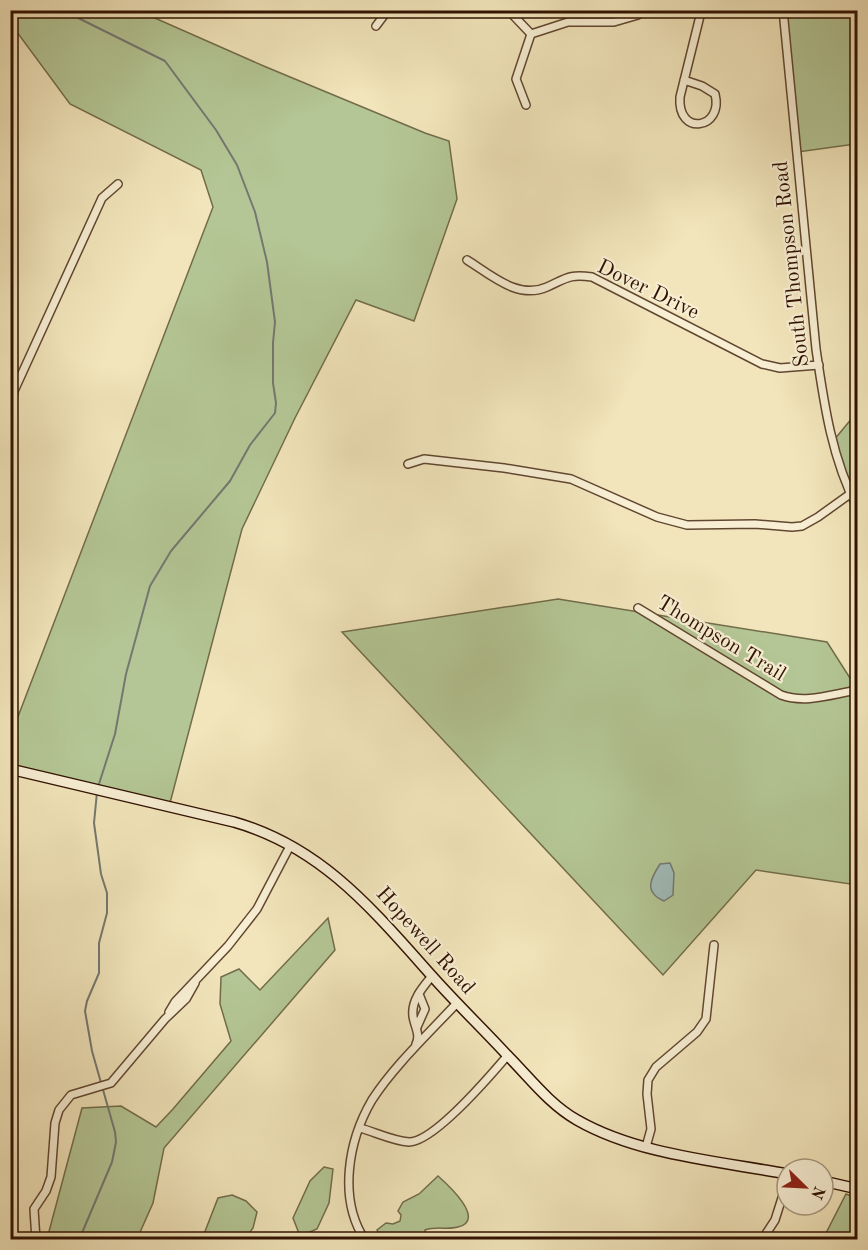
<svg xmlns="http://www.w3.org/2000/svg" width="868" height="1250" font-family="'Old Standard TT',serif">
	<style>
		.green { fill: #b4c695; stroke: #726c4b; stroke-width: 1.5 }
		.water { fill: #a0bcbb; stroke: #747871; stroke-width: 1.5 }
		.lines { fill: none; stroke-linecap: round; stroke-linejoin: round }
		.stream { stroke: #747871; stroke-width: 2 }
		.street-casing { stroke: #614730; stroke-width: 10 }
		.secondary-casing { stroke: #311201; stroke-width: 12 }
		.street { stroke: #f7eed3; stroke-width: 7 }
		.secondary { stroke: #f7eed3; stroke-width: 9 }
		.labels { text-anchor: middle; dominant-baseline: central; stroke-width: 4.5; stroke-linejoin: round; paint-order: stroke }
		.street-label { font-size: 21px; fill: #311201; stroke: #f7eed3 }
	</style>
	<rect width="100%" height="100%" fill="#f2e5bb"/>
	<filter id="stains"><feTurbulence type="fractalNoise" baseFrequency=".00333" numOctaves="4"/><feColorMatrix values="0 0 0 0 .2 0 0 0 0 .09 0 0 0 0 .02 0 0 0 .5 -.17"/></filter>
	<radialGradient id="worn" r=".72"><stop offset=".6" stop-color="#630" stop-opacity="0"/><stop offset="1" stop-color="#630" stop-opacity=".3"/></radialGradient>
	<g class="green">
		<polygon points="11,11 139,11 266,67 425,133 449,141 457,199 414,321 356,300 295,418 242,529 170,803 125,792 82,785 11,767 11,735 213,207 201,170 70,104 11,24"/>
		<polygon points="780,11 857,11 857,147 855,144 798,152 786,76"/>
		<polygon points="857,412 857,510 834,440"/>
		<polygon points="558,599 827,642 857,689 857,885 756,870 663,975 342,632"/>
		<polygon points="328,918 335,950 164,1148 153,1203 137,1239 47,1239 82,1108 121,1106 156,1127 173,1109 231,1041 220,1004 221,977 239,969 260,990"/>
		<polygon points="324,1167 333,1169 329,1203 317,1229 300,1236 293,1218 310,1181"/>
		<path d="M438,1176C447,1184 487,1220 458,1227C447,1230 436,1226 425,1230L426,1239H381L377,1230L386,1223L393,1224L400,1221L401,1215L398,1211L403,1202L419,1194Z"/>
		<polygon points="846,1194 857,1198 857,1239 823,1239"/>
		<polygon points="232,1195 246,1201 257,1212 253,1228 245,1239 198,1239 204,1234 218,1198"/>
	</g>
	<path class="water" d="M670,863L674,873L673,895L664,901C643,892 651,878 660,864Z"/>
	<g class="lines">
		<g class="stream">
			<polyline points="62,10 165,61 216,130 237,165 255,212 267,262 275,322 273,343 273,383 276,403 275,413 250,445 230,481 171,551 150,586 126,674 115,734 98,787"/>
			<polyline points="79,1240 112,1162 116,1142 115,1132 92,1051 85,1011 87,1001 99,973 99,943 107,913 107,893 101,874 94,823 97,792"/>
		</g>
		<defs>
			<g id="street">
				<polyline points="506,10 511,13 531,34"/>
				<polyline points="699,10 783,12"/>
				<path d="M783,10L816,349C824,404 832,460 858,509"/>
				<polyline points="376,26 388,10"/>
				<path d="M684,80L702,86L715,94C724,129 677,137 680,97L701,12"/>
				<polyline points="526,105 516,79 531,34 568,22 614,22 638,15 644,10"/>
				<path d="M467,260C491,275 518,300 547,287C567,278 569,274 592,277L762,364L780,368L819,365"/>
				<polyline points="10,414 14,391 102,198 118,184"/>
				<polyline points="408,464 424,459 504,468 571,479 657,517 687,525 755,524 792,527 802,526 818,517 850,494"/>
				<path d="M638,608L781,695C806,704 832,694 858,690"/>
				<polyline points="169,1012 175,1002 228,946 257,909 290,846"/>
				<polyline points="417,1027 425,1009 419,994"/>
				<path d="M416,1044C421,1034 414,1026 413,1016C411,1000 423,987 432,976"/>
				<path d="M360,1128C375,1132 393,1141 409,1142C434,1142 491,1075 508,1055"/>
				<polyline points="646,1147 651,1129 647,1094 648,1080 656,1067 697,1032 706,1019 714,945"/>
				<polyline points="36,1240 34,1209 46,1191 51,1177 55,1123 59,1110 71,1095 111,1083 165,1019 186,999 195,983"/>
				<path d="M365,1240C338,1199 348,1141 372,1100C394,1066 429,1033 457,1003"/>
				<polyline points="762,1240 775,1220 787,1182"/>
			</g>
			<g id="secondary">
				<path d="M10,769L234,822C322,847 373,910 432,976C456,1003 482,1028 507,1055C529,1077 549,1104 577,1120C638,1155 718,1161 787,1174"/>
				<polyline points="823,1181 858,1189"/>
			</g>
		</defs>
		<use href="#street" class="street-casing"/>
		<use href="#secondary" class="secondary-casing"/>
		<use href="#street" class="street"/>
		<use href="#secondary" class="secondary"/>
	</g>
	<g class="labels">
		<g class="street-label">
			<text transform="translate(792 264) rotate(-96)">South Thompson Road</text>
			<text transform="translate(648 290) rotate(26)">Dover Drive</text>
			<text transform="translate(721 639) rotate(31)">Thompson Trail</text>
			<text transform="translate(425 941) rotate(48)">Hopewell Road</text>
		</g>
	</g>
	<rect width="868" height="1250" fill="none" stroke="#f2e5bb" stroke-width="36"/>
	<rect x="12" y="12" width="844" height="1226" fill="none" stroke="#311201" stroke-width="3"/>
	<rect x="18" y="18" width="832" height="1214" fill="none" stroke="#311201" stroke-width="1.5"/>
	<g transform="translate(805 1187) rotate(114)"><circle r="28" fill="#f7eed3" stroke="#a8967f" stroke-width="1.5"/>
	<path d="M0-4.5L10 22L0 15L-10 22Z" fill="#8f2418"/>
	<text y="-9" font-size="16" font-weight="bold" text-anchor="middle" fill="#311201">N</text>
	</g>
	<rect width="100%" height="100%" filter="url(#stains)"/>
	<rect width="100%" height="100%" fill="url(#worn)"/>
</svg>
